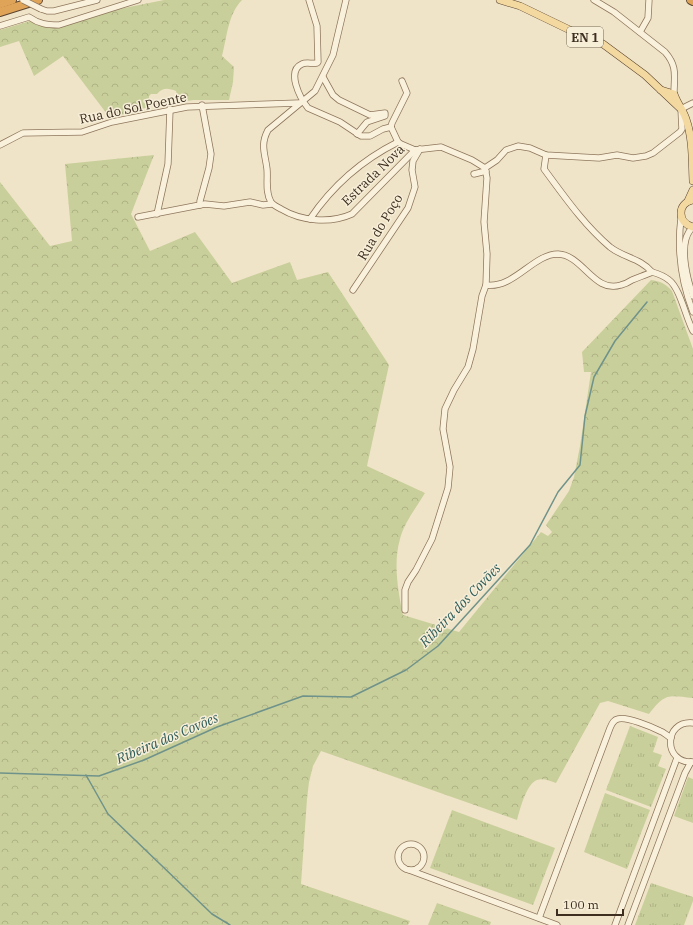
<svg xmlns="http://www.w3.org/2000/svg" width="693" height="925" font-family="'IBM Plex Serif',serif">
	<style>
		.grass { fill: url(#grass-tufts) }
		.forest { fill: url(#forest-crowns) }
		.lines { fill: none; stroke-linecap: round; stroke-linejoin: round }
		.stream { stroke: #6f938a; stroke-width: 1.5 }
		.minor-casing { stroke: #8d765c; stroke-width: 7 }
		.major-casing { stroke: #5b4430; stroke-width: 8 }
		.highway-casing { stroke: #5b4430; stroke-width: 10 }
		.minor { stroke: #faf1dc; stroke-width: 5.5 }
		.major { stroke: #f3d9a0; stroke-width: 7 }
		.highway { stroke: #e0a458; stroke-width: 8 }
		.minor-bridge-casing { stroke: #8d765c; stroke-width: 7; stroke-linecap: butt }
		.minor-bridge { stroke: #faf1dc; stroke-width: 5.5 }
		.labels { text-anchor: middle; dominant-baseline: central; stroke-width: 3; stroke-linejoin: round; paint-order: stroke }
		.shield { fill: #f7eed8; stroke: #756857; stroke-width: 1 }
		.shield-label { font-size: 12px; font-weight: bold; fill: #3d2e20 }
		.street-label { font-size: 13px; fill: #3d2e20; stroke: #f7eed8 }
		.water-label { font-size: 14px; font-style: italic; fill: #2f5d5a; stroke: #f7eed8 }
	</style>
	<defs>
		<pattern id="grass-tufts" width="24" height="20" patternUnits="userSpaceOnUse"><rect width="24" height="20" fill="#c9cf9b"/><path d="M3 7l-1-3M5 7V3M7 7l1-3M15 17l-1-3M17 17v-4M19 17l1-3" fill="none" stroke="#aeb285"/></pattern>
		<pattern id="forest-crowns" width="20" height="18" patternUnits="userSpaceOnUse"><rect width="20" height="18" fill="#c9cf9b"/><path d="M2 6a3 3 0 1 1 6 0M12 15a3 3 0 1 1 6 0" fill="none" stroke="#aeb285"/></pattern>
	</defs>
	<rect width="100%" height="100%" fill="#f0e4c8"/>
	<g class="grass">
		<polygon points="630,726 658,737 653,752 662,755 658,766 666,769 651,807 606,790"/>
		<polygon points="688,777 693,779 693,823 674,816"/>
		<polygon points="605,793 650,810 627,869 584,852"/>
		<polygon points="452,810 555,848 533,905 430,868"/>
		<polygon points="651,883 693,897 693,901 684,925 635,925"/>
	</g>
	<g class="forest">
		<path d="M164,0H242C228,14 227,37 222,56L234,67L233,82L229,100H194L179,102L176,91C168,88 163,87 157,94H151L149,96V107L110,118L63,56L34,76L19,41L0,47V30L30,21L46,27L104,12Z"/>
		<path d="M154,155L131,214L150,251L195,232L232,283L290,262L297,280L328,272L389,365L367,466L425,493C416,508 404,523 400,539C393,563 398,591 403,615L459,632L541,532L548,536L552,532L546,525L569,491L574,477L580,446L591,372H584L582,352L651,280C660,281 666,284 672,291L693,349V698C668,695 665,693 649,714L608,701L600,703L556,783C550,781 543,778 537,780C526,784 520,810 517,820L321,751L313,766L309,782L307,799L301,884L410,921L408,925H0V182L50,246L72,241L65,164Z"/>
		<polygon points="437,903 491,922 490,925 428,925"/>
	</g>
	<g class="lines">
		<g class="stream">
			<polyline points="0,773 99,776 144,760 217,727 303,696 351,697 406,670 438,646 530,545 558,492 580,465 585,416 594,377 615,341 647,302"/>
			<polyline points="86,775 108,814 212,914 230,925"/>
		</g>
		<defs>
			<g id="minor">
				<path d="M309,0L317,26L318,62L317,63C312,64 306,62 302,64C286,71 300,98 308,108L340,122L361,136H370L383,129L391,127"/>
				<path d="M346,0L333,55L315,91L268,130C260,145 265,153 267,169C268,180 265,192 271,202C273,205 277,207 281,209C301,221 330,224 352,214L415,150"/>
				<path d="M594,0L614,12L665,52C678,67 674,76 674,94L671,96"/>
				<polyline points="41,9 47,11 54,11 97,0"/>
				<path d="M0,26L29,17C39,24 47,25 59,25L138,0"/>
				<polyline points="640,32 648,18 649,0"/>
				<polyline points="323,77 333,95 339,100 370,115 385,113 385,116 367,122 357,134"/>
				<polyline points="391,127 398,142 401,144 415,150 441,147 472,160 485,168"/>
				<polyline points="391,127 392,123 407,93 402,81"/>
				<polyline points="0,145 23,133 82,132 112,122 187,107 299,103"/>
				<path d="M546,155L544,169C564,196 584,225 610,247C624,258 640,258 652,272"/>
				<polyline points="485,168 497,160 506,150 518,146 530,148 546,155 599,158 617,155 633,158 646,156 653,153 680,132 682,129 681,109 693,103"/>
				<polyline points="474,174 486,171"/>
				<polyline points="200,205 200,201 209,168 211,154 202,105"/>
				<polyline points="157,214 168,164 170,109"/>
				<polyline points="138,217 205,204 224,206 250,202 263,205 272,204"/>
				<path d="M681,218C677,250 681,281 693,312"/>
				<path d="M310,219C333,185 362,160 398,142"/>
				<path d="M693,227C677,241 687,278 693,296"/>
				<path d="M486,285C514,289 533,254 558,254C583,255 594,294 621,285C625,284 629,282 632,280C639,277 646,275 652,272C659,274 664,276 669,280C680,288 686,318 693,331"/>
				<polyline points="353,290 408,208 415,187 412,170 413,161 420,149"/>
				<polyline points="405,610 405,590 408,582 416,570 432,539 448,488 450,467 443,429 445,409 454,390 468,367 473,349 482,296 486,285 487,254 484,222 487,178 485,168"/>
				<path d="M693,762C663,764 663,720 693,723"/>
				<circle cx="411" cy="857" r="13"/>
				<polyline points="409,870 557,925"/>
				<path d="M539,918L610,728C612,724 613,720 618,719C626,716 652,727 660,731C664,732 667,736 671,738"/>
				<polyline points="615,925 677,758"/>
				<polyline points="628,925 685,773 691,762"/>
			</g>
			<g id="major">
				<polyline points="500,0 520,6 576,33 603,44 645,75 681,109"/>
				<path d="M661,90L674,94C677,103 683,110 686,119C693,139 692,161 693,181"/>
				<path d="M693,200C677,203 677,223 693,227"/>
				<polyline points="688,201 693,190"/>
			</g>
			<g id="highway">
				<polyline points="691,0 693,1"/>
				<polyline points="0,4 12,0"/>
				<polyline points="0,12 38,0"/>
			</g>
		</defs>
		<use href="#minor" class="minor-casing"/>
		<use href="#major" class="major-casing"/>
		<use href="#highway" class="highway-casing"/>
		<use href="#minor" class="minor"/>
		<use href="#major" class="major"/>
		<use href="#highway" class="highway"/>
		<defs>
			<polyline id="minor-bridge" points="23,0 41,9"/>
		</defs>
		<use href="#minor-bridge" class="minor-bridge-casing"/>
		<use href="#minor-bridge" class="minor-bridge"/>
	</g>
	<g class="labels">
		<rect class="shield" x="567" y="27" width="36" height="20" rx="3"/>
		<g class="shield-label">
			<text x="585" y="37">EN 1</text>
		</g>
		<g class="street-label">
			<text transform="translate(133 108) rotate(-12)">Rua do Sol Poente</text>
			<text transform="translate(373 175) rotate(-44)">Estrada Nova</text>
			<text transform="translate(380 227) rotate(-59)">Rua do Poço</text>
		</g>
		<g class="water-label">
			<text transform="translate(460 605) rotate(-46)">Ribeira dos Covões</text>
			<text transform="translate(167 738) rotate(-23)">Ribeira dos Covões</text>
		</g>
	</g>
	<path d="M557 909v6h66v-6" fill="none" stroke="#3d2e20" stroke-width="2"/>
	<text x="563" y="909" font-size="12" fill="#3d2e20" stroke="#f7eed8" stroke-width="3" paint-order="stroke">100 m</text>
</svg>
